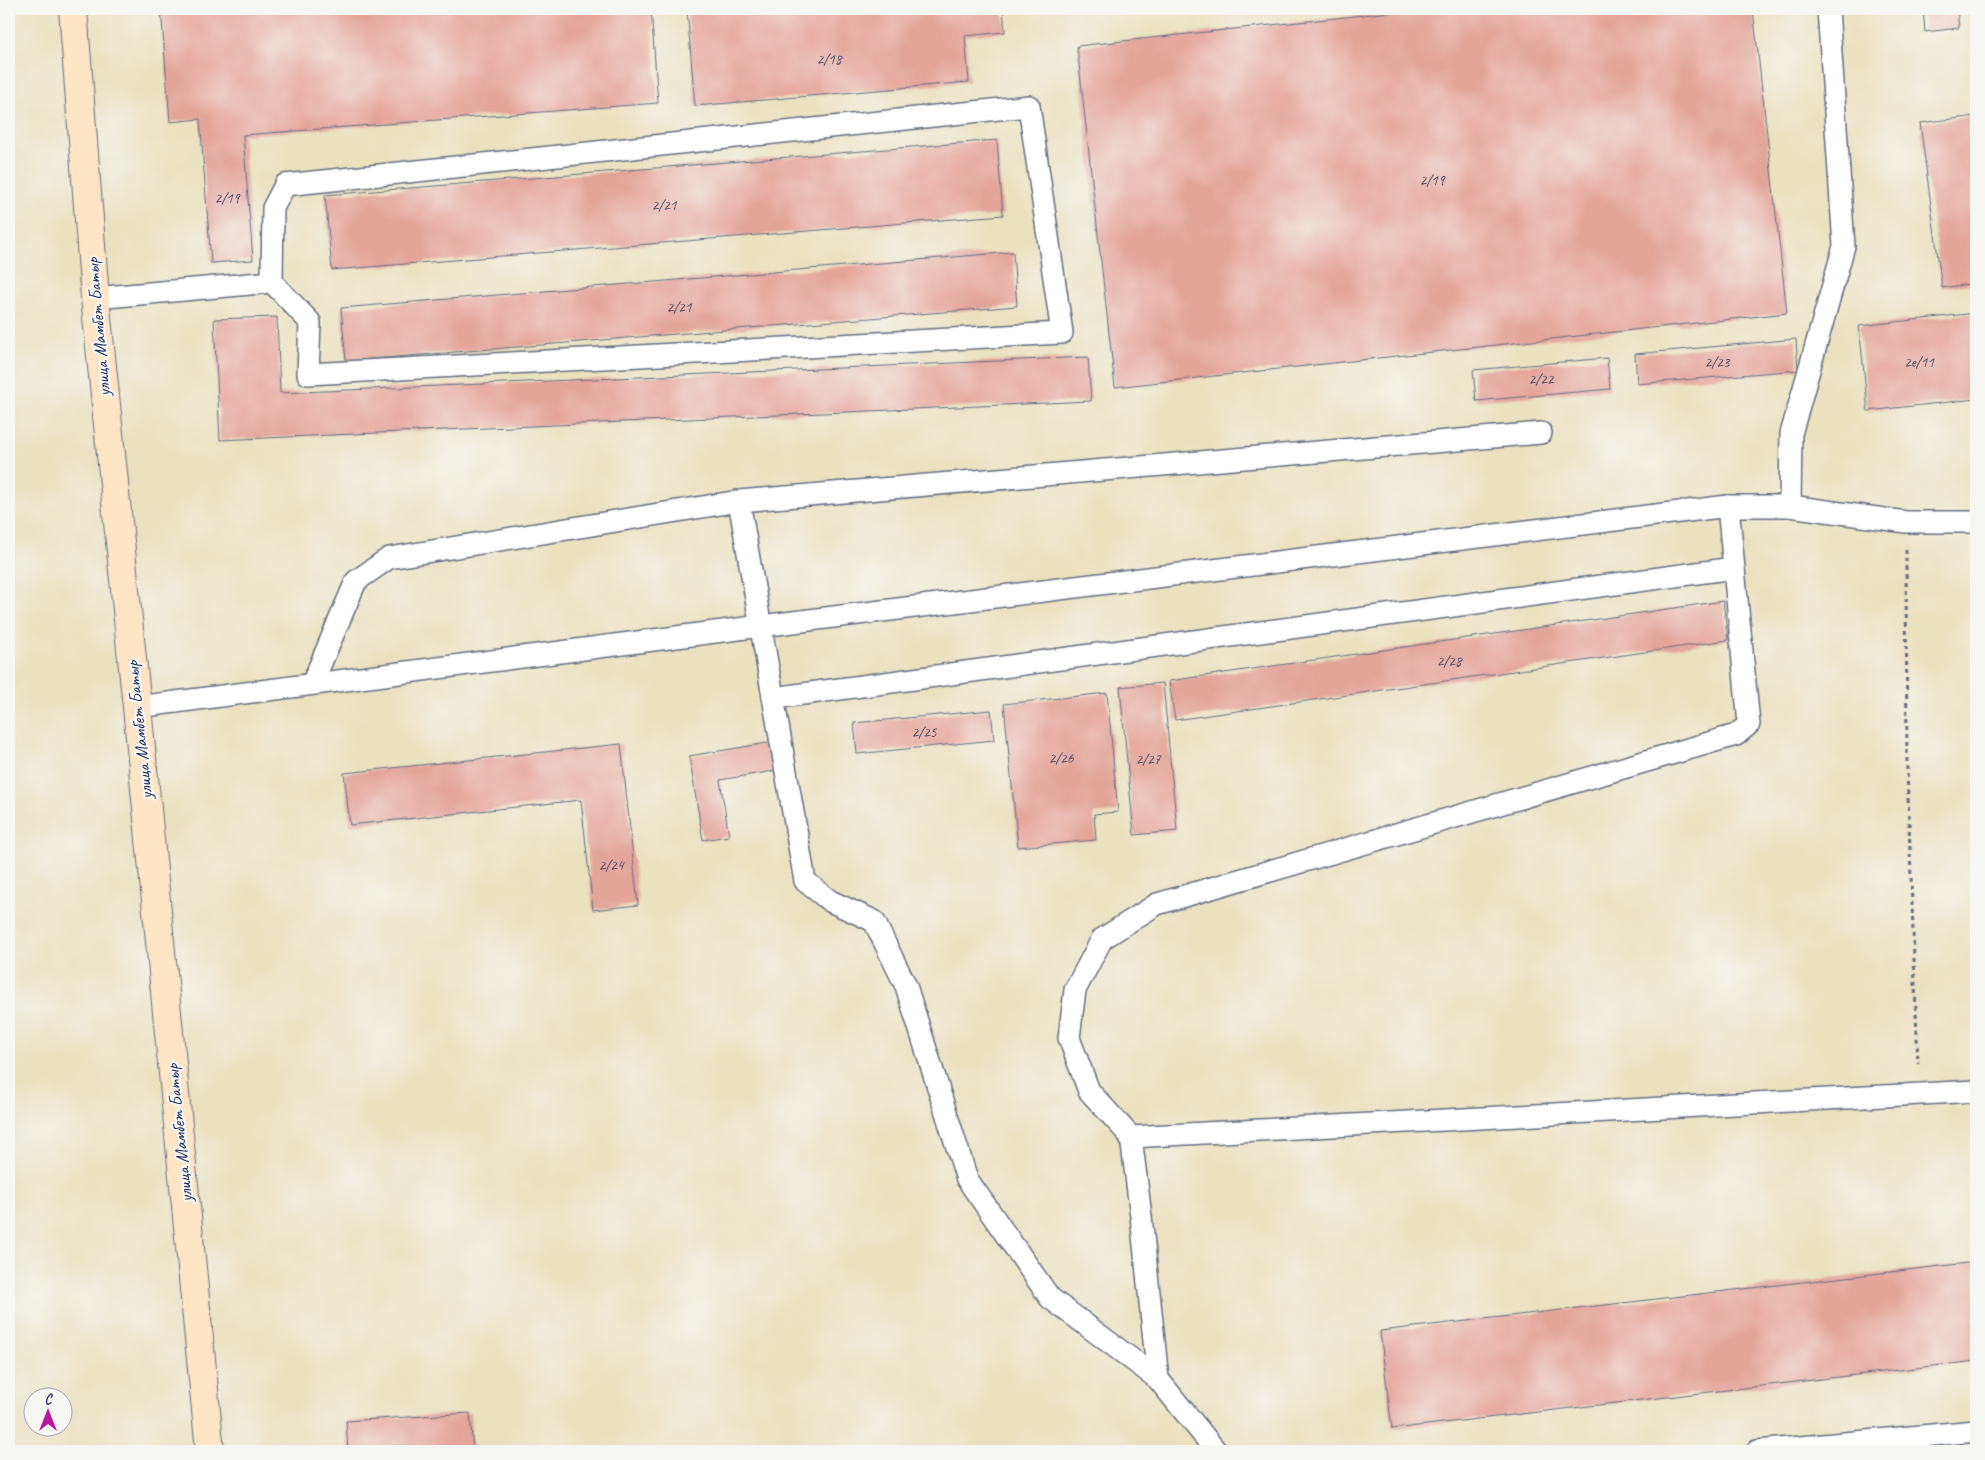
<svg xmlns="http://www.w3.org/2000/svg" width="1985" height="1460" font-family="Caveat,sans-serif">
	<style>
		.building { fill: #e4a599 }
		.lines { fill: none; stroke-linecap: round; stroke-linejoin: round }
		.lane-casing { stroke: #636d80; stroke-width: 24 }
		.secondary-casing { stroke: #636d80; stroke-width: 30 }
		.path { stroke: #636d80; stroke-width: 3; stroke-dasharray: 4 4; stroke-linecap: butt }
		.lane { stroke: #fff; stroke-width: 21 }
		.secondary { stroke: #fde5c5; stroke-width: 28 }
		.labels { text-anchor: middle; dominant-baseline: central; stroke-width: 4.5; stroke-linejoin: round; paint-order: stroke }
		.number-label { font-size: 15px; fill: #4d4c6d }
		.street-label { font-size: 18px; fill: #1b2f5e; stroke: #f6f6f2 }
	</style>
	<rect width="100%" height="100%" fill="#f6f6f2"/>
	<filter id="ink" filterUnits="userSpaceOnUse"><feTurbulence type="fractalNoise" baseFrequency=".02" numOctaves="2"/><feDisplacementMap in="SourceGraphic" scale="10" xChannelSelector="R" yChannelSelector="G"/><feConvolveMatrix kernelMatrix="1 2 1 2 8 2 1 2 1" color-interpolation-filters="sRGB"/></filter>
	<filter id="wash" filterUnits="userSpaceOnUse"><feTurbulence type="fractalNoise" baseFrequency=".0096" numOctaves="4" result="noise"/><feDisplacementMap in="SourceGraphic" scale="20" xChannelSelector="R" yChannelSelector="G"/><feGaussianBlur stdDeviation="1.12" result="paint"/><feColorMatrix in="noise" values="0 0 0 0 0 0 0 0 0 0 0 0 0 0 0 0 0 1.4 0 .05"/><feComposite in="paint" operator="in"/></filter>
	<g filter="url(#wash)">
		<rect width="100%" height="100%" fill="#eae1bf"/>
		<g id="blocks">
			<g class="building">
				<polygon points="161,9 651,9 658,103 243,135 253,260 211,263 200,119 170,122"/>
				<polygon points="687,9 1003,9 1005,32 965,36 969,82 695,106"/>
				<polygon points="1419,9 1753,9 1787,313 1115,387 1077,46"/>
				<polygon points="1923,9 1957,9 1959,28 1925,32"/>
				<polygon points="1976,116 1976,283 1942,288 1920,123"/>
				<polygon points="997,140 1003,215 332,270 325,195"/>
				<polygon points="1013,252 1017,306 346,361 341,308"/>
				<polygon points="1976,313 1976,399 1868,411 1859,326"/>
				<polygon points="277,317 280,393 1088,357 1091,401 220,440 214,319"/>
				<polygon points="1796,339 1798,370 1637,384 1635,354"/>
				<polygon points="1607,358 1610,389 1476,401 1473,370"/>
				<polygon points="1723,601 1728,640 1175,720 1169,681"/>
				<polygon points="1163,683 1177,831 1134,835 1120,687"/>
				<polygon points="1107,693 1118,812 1094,814 1096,840 1018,847 1004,704"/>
				<polygon points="991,710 994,740 857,754 854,723"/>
				<polygon points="780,741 785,769 720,780 729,836 703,840 689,756"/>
				<polygon points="621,744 638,905 593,910 581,800 350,825 344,773"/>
				<polygon points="1976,1262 1976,1361 1392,1429 1380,1331"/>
				<polygon points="470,1413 473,1451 348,1451 346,1421"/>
			</g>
		</g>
	</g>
	<g filter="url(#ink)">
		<use href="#blocks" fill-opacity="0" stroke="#636d80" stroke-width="1"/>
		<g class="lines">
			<defs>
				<g id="lane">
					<polyline points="95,298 272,282 310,322 308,374 1062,333 1029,106 285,185 273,208 272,282"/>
					<polyline points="739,501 805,881 830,901 874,921 906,986 967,1179 1050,1298 1158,1379 1216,1451"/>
					<polyline points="1790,506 1906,522 1976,522"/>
					<polyline points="312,684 356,581 389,558 739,501 1541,433"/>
					<polyline points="773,698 1734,568"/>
					<polyline points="137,707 761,626 1728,506 1790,506 1791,434 1844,246 1828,9"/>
					<polyline points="1131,1137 1089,1091 1069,1038 1075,990 1102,939 1157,904 1736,735 1749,724 1728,506"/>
					<polyline points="1158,1379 1141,1216 1131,1137 1976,1091"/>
					<polyline points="1757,1451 1976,1431"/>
				</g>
				<polyline id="secondary" points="73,9 95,298 137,707 210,1451"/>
			</defs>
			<use href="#lane" class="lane-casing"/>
			<use href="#secondary" class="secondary-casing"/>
			<polyline class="path" points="1906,550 1907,769 1918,1064"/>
			<use href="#lane" class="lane"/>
			<use href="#secondary" class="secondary"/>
		</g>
	</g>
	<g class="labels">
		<g class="number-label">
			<text x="829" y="59">2/18</text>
			<text x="1432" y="180">2/19</text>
			<text x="227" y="198">2/19</text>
			<text x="664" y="205">2/21</text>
			<text x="679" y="307">2/21</text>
			<text x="1717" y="362">2/23</text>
			<text x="1919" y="362">2е/11</text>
			<text x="1541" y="379">2/22</text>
			<text x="1449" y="661">2/28</text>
			<text x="924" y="732">2/25</text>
			<text x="1061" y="758">2/26</text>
			<text x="1148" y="759">2/27</text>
			<text x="611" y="865">2/24</text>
		</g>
		<g class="street-label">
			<text transform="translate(98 327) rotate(-95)">улица Мамбет Батыр</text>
			<text transform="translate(139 730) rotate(-96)">улица Мамбет Батыр</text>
			<text transform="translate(179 1133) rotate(-96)">улица Мамбет Батыр</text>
		</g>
	</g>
	<rect width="1985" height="1460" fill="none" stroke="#f6f6f2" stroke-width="30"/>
	<g transform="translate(48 1412)"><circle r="24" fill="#f6f6f2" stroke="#9ea6b7"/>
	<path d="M0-4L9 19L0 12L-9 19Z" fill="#b5179e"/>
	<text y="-8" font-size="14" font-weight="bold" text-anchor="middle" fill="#1b2f5e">С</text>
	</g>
</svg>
